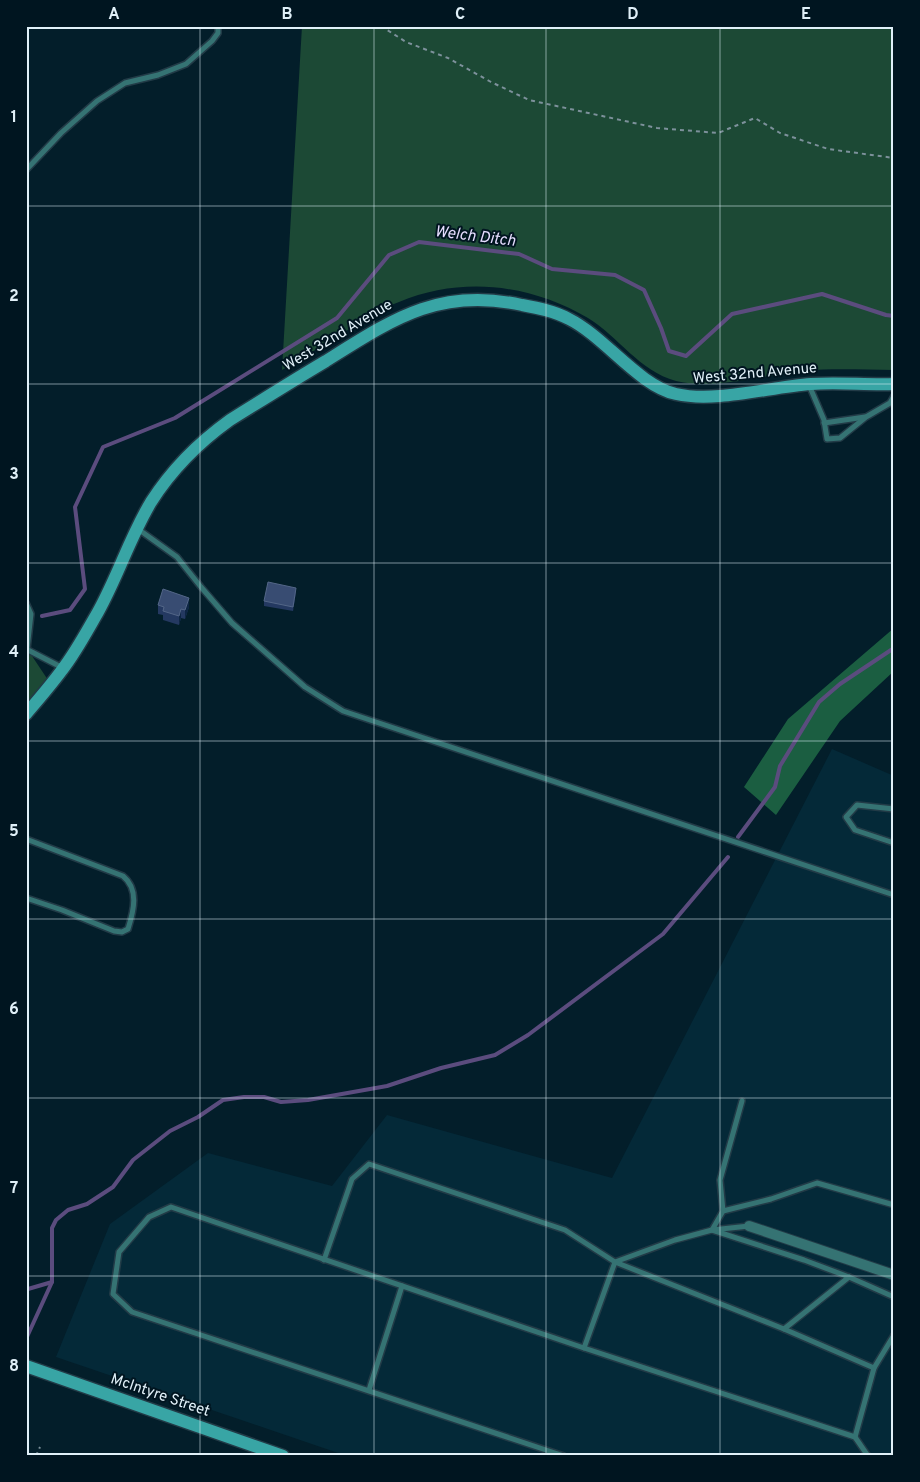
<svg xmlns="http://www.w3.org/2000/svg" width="920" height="1482" font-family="Overpass,sans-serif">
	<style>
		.built { fill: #042938 }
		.green { fill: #1c4935 }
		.forest { fill: #1b5e41 }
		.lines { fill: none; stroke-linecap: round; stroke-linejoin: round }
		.stream { stroke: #5b4c7e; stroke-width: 4 }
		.lane-casing { stroke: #223b47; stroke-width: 8 }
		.street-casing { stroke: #223b47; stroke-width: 12 }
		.secondary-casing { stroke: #223b47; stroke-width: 15 }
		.path { stroke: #7d919b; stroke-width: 2; stroke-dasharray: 4 4; stroke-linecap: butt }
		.lane { stroke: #357373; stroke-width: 5 }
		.street { stroke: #357373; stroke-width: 10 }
		.secondary { stroke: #38a5a5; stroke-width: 12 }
		.wall { fill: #243961 }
		.shaded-wall { fill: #0e2644 }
		.building { fill: #384c72; stroke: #536687 }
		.grid { fill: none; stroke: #e0f0f8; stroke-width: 1; stroke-opacity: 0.55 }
		.labels { text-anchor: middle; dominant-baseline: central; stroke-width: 4; stroke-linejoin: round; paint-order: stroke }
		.street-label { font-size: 15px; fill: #e0f0f8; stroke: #001520 }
		.water-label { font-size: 16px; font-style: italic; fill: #e5ddfe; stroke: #001520 }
		.neatline { fill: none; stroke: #e0f0f8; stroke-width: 2 }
		.grid-label { font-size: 16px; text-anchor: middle; font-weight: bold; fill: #e0f0f8 }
	</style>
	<rect width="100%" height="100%" fill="#031e2a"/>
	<polygon class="built" points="832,749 894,776 894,1456 347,1456 56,1357 110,1224 208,1153 332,1186 387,1115 612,1178"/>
	<g class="green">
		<path d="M302,26H894V370C864,370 833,368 803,371C765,375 713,390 676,381C639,371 619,337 588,318C530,284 462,276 399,302C380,309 364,320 346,331C325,344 304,357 282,370Z"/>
		<polygon points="26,647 50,683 26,717"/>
	</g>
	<polygon class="forest" points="894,628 894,671 840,721 776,815 744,787 788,719"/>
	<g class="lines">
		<g class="stream">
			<polyline points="42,616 70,610 85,589 75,507 103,447 175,418 337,318 389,255 419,242 519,254 552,269 615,275 644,290 661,328 669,351 686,356 732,314 822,294 886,315 894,316"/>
			<polyline points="738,837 775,787 780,766 819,702 840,684 894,648"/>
			<polyline points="26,1291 28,1289 52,1282"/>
			<polyline points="26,1339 52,1282 52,1228 56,1220 68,1210 87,1204 113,1187 133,1160 170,1131 198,1117 223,1100 244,1097 264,1097 281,1102 308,1100 387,1086 441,1068 495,1055 528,1035 663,934 728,857"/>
		</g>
		<defs>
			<g id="lane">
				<polyline points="26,170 61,133 97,101 125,83 158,75 186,64 212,41 218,33 218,26"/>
				<polyline points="809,385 824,420 827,439 840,438 866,417 890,403 894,396"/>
				<polyline points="824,423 865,417"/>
				<polyline points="138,529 177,557 201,587 232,623 305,687 343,711 891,894 894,894"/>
				<polyline points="26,603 31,614 27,649"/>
				<polyline points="26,649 63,668"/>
				<polyline points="894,809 857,805 846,817 855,830 894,843"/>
				<path d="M26,839L123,876C139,889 134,910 128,929L122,932L114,931L62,910L26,898"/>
				<polyline points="894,1205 817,1183 771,1199 723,1211 712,1230 804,1260 849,1277 894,1297"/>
				<polyline points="723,1211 720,1180 742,1101"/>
				<polyline points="324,1260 352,1179 369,1164 565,1230 615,1262 675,1240 712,1230 749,1226"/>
				<polyline points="784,1329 874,1368"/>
				<polyline points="584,1348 615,1262 784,1329 849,1277"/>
				<polyline points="369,1390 402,1286"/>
				<polyline points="855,1437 874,1368 894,1335"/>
				<polyline points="564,1456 132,1312 113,1294 119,1252 149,1217 171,1207 584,1348 855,1437 868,1456"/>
			</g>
			<polyline id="street" points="749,1226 894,1275"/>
			<g id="secondary">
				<path d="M26,714C38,700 51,685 62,670C76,652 87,631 98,612C118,576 130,537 151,502C172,469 198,443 230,420C262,400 294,380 326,361C393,319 439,287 522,305C538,308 554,311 569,319C605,337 639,386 676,394C716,403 769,387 811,384C838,382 866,385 894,384"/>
				<polyline points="26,1366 283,1456"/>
			</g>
		</defs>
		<use href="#lane" class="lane-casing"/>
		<use href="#street" class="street-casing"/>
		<use href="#secondary" class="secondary-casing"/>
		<g class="path">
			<polyline points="381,26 406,42 448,58 491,82 529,100 657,128 718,133 755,118 780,133 828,149 894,158"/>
			<polyline points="36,1456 40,1447"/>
		</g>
		<use href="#lane" class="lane"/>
		<use href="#street" class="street"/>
		<use href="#secondary" class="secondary"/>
	</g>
	<g class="wall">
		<polygon points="296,592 293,611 264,606 264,601"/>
		<polygon points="158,605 189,607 185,619 181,618 179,625 163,620 163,615 158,614"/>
	</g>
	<g class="shaded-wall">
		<polygon points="296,588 296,592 293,611 293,607"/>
		<polygon points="189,598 189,607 185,619 185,610"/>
		<polygon points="181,609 181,618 179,625 179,616"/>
	</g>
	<g class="building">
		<polygon points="268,582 296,588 293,607 264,601"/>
		<polygon points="163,589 189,598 185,610 181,609 179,616 163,611 164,607 158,605"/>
	</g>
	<path class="grid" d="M200,26V1456M374,26V1456M546,26V1456M720,26V1456M26,206H894M26,384H894M26,563H894M26,741H894M26,919H894M26,1098H894M26,1276H894"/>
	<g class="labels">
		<g class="street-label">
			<text transform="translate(338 336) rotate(-31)">West 32nd Avenue</text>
			<text transform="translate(755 374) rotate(-5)">West 32nd Avenue</text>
			<text transform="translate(160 1396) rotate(19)">McIntyre Street</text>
		</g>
		<g class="water-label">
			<text transform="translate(475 237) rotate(7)">Welch Ditch</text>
		</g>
	</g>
	<rect width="920" height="1482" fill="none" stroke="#001520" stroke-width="55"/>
	<rect x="28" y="28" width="864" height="1426" class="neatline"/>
	<g class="grid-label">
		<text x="114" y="19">A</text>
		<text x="287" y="19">B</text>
		<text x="460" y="19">C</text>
		<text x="633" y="19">D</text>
		<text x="806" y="19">E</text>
		<text x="14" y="122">1</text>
		<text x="14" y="301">2</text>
		<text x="14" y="479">3</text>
		<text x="14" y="657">4</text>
		<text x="14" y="836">5</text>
		<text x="14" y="1014">6</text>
		<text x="14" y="1193">7</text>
		<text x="14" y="1371">8</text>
	</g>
</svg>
